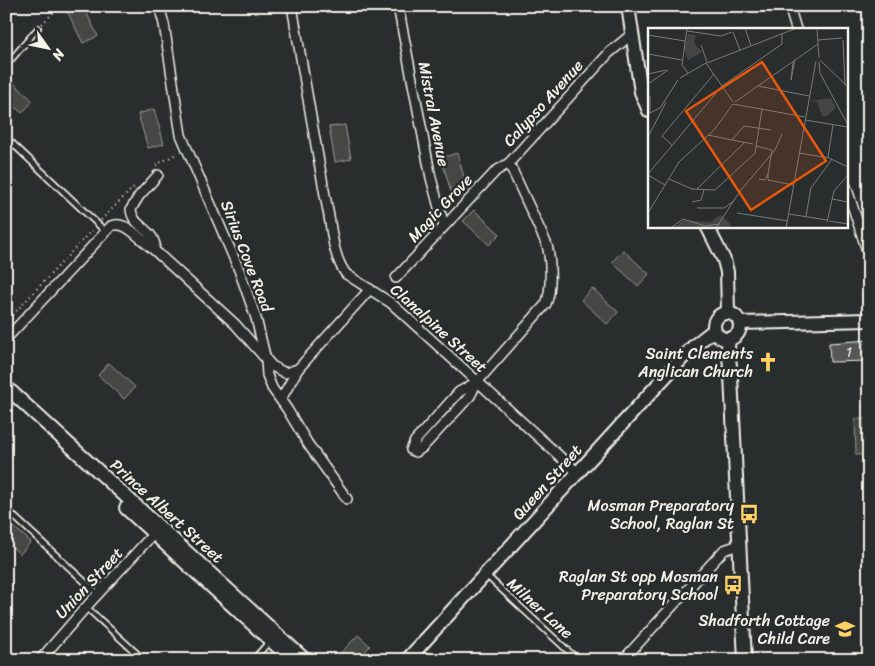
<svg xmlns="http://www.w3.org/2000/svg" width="875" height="666" font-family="Sriracha,sans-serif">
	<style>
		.green { fill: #444645; stroke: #9c9c96 }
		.building { fill: #555756; stroke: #f4f1e8 }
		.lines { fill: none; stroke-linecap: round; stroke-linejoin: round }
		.lane-casing { stroke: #f4f1e8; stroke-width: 8 }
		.street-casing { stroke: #f4f1e8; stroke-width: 12 }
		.secondary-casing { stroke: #f4f1e8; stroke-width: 16 }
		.path { stroke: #f4f1e8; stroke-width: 2; stroke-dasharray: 1 4; stroke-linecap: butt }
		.lane { stroke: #2a2d2e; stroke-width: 4.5 }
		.street { stroke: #2a2d2e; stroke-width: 9 }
		.secondary { stroke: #2a2d2e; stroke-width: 12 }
		.labels { text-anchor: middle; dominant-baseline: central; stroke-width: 5; stroke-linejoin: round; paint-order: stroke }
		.number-label { font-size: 14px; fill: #cccac4 }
		.street-label { font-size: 16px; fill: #f4f1e8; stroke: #2a2d2e }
		.poi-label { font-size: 16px; fill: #f4f1e8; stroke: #2a2d2e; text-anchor: end }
		.inset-road { fill: none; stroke: #7b7b78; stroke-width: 1 }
		.view { fill: #e8590c; fill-opacity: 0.15; stroke: #e8590c; stroke-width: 2.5 }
		.inset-edge { fill: none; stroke: #f4f1e8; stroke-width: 2.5 }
	</style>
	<rect width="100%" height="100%" fill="#2a2d2e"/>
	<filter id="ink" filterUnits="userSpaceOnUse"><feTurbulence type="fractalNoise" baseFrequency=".02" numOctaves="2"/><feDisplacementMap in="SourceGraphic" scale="10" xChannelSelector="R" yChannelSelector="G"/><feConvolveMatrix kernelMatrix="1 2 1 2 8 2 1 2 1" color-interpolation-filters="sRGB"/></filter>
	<g filter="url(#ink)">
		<g class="green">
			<polygon points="78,6 83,6 98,36 83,43 67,11"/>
			<polygon points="7,77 33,101 22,113 6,99"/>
			<polygon points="154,109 164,144 148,148 138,114"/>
			<polygon points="345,125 351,159 335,162 329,127"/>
			<polygon points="457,153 467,187 451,192 441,158"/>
			<polygon points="474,210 500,234 489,245 463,221"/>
			<polygon points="623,250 649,274 638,286 612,262"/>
			<polygon points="592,288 618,312 607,324 581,300"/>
			<polygon points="109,363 135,387 124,399 98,375"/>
			<polygon points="855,419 869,419 869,454 856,455"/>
			<polygon points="6,520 31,542 20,554 6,542"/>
			<polygon points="358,635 370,646 357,660 334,660"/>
		</g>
		<polygon class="building" points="869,340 869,361 830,362 829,343"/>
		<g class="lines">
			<defs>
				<g id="lane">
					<polyline points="6,58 10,61 38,28"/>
					<polyline points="6,141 12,143 105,231"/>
					<polyline points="6,509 98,594"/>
					<polyline points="487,576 578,660"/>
					<polyline points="86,607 144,660"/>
					<polyline points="253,660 270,641"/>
				</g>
				<g id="street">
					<polyline points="159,6 164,24 181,135 239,270 256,318 266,360 267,375 272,388 287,409 308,444 347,499"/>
					<path d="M292,6C304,75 315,143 328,211C332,231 333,257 346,274L391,303L578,473"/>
					<polyline points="398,6 431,178 444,226"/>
					<polyline points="789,6 796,29"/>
					<polyline points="846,186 869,257"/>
					<polyline points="153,249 235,324 272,366 285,373 298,369 370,289"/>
					<polyline points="396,278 496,171 509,163"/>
					<path d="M6,339L111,226C126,219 141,241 153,249L155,244C151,228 132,226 131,209L139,196L158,175"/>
					<path d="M477,382L459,392L415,441L411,450L416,452L423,447L470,396L477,382L546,304C552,290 551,260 547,245L509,163L609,53L632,34"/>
					<polyline points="281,399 298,369"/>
					<polyline points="40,660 86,607 157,530"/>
					<polyline points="623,660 724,550 739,545"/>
				</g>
				<g id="secondary">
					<polyline points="628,6 641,92 649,111"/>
					<polyline points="707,226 724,260 727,272 728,312"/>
					<circle cx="727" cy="326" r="13"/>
					<polyline points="740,323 869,320"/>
					<polyline points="729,339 728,347 731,376 745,660"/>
					<polyline points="6,387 305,660"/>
					<polyline points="126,508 292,660"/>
					<polyline points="407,660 685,355 695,345 714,330"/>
				</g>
			</defs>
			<use href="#lane" class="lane-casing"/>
			<use href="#street" class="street-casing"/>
			<use href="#secondary" class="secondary-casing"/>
			<g class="path">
				<polyline points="42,24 60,6"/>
				<polyline points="156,165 178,153"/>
				<polyline points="101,220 135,186"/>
				<polyline points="6,322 93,229"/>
			</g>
			<use href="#lane" class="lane"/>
			<use href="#street" class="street"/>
			<use href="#secondary" class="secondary"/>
		</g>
	</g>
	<defs>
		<symbol id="church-bare" viewBox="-9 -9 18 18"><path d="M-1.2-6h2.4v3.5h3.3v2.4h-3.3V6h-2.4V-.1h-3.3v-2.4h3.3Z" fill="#ffd166" stroke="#2a2d2e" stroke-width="2.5" paint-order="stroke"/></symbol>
		<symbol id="bus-bare" viewBox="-9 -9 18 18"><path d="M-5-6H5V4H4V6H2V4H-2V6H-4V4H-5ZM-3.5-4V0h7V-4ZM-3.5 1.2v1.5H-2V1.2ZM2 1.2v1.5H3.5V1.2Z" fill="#ffd166" stroke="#2a2d2e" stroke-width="2.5" paint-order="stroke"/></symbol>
		<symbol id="school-bare" viewBox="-9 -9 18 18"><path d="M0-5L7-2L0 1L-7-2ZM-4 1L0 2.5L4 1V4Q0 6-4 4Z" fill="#ffd166" stroke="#2a2d2e" stroke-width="2.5" paint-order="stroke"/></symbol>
	</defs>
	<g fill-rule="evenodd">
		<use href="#church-bare" x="754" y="348" width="28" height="28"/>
		<use href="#bus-bare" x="735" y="500" width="28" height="28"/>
		<use href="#bus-bare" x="719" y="571" width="28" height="28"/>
		<use href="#school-bare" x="831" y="615" width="28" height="28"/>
	</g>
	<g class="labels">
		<g class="number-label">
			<text x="849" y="352">1</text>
		</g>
		<g class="street-label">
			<text transform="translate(543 103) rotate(-48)">Calypso Avenue</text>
			<text transform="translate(434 114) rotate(79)">Mistral Avenue</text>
			<text transform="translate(440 208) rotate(-47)">Magic Grove</text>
			<text transform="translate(247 256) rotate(69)">Sirius Cove Road</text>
			<text transform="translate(439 328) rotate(42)">Clanalpine Street</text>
			<text transform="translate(547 482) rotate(-48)">Queen Street</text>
			<text transform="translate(167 511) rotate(42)">Prince Albert Street</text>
			<text transform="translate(89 583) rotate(-47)">Union Street</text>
			<text transform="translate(540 608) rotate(42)">Milner Lane</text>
		</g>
		<g class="poi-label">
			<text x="753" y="353">Saint Clements<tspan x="753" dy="18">Anglican Church</tspan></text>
			<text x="734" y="505">Mosman Preparatory<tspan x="734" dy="18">School, Raglan St</tspan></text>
			<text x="718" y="576">Raglan St opp Mosman<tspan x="718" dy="18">Preparatory School</tspan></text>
			<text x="830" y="620">Shadforth Cottage<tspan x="830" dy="18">Child Care</tspan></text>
		</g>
	</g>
	<g transform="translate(648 28)">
		<rect width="200" height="200" fill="#2a2d2e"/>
		<path d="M40,6L48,7L46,15L54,24L40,32L36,21ZM183,70L188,80L179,88H174L169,74L162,73ZM73,187L83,196L80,200H24L35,192L62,194Z" fill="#444645"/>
		<path class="inset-road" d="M39,0L34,37L40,45M97,0L103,18M169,0L171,30M39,3L73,8L84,4M85,4L92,22M0,7L37,13M170,12L194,10M195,12L197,57M53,17L59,34M0,26L34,32M172,32L200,59M145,34L143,52L147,32M171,34L172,45L200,97M58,35L85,74M59,35L149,0M0,46L18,42M32,50L58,35M0,56L20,42M110,58L161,68M87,74L170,16M85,76L157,89M2,85V68M0,86L12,80L30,52M157,92L200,99M60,107L84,112L96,98L123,102M0,109L18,74M84,112L105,116M24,117L14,108L66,46M108,118L124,122L120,146M151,125L181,130L200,139M180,129L185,97M0,146L74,58L134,16V6M0,147L17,157M21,151L44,161M111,151L117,152L120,146V152L145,157M43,161L67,162L107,125L114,81M49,161L96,115M184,171L200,174M44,174L53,172L56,162M49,180H76L86,173M0,185L31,134L66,102L85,76M89,185L140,193M141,186L179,192M158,188L163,160L184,131M181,193L200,196M179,194L186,163L200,147M22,200L35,191L57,198L72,196M68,200L92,163L127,122L134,106M138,200L168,33"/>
		<path class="view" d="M114,34L178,133L103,182L38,83Z"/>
		<rect width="200" height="200" class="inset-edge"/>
	</g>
	<rect width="875" height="666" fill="none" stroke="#2a2d2e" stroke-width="25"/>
	<rect x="12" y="12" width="850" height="641" fill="none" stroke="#f4f1e8" stroke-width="2" filter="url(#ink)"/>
	<g transform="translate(48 48) rotate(123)" stroke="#2a2d2e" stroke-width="4" paint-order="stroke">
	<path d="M0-4L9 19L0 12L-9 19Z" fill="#f4f1e8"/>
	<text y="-8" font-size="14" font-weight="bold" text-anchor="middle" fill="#f4f1e8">N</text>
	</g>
</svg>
